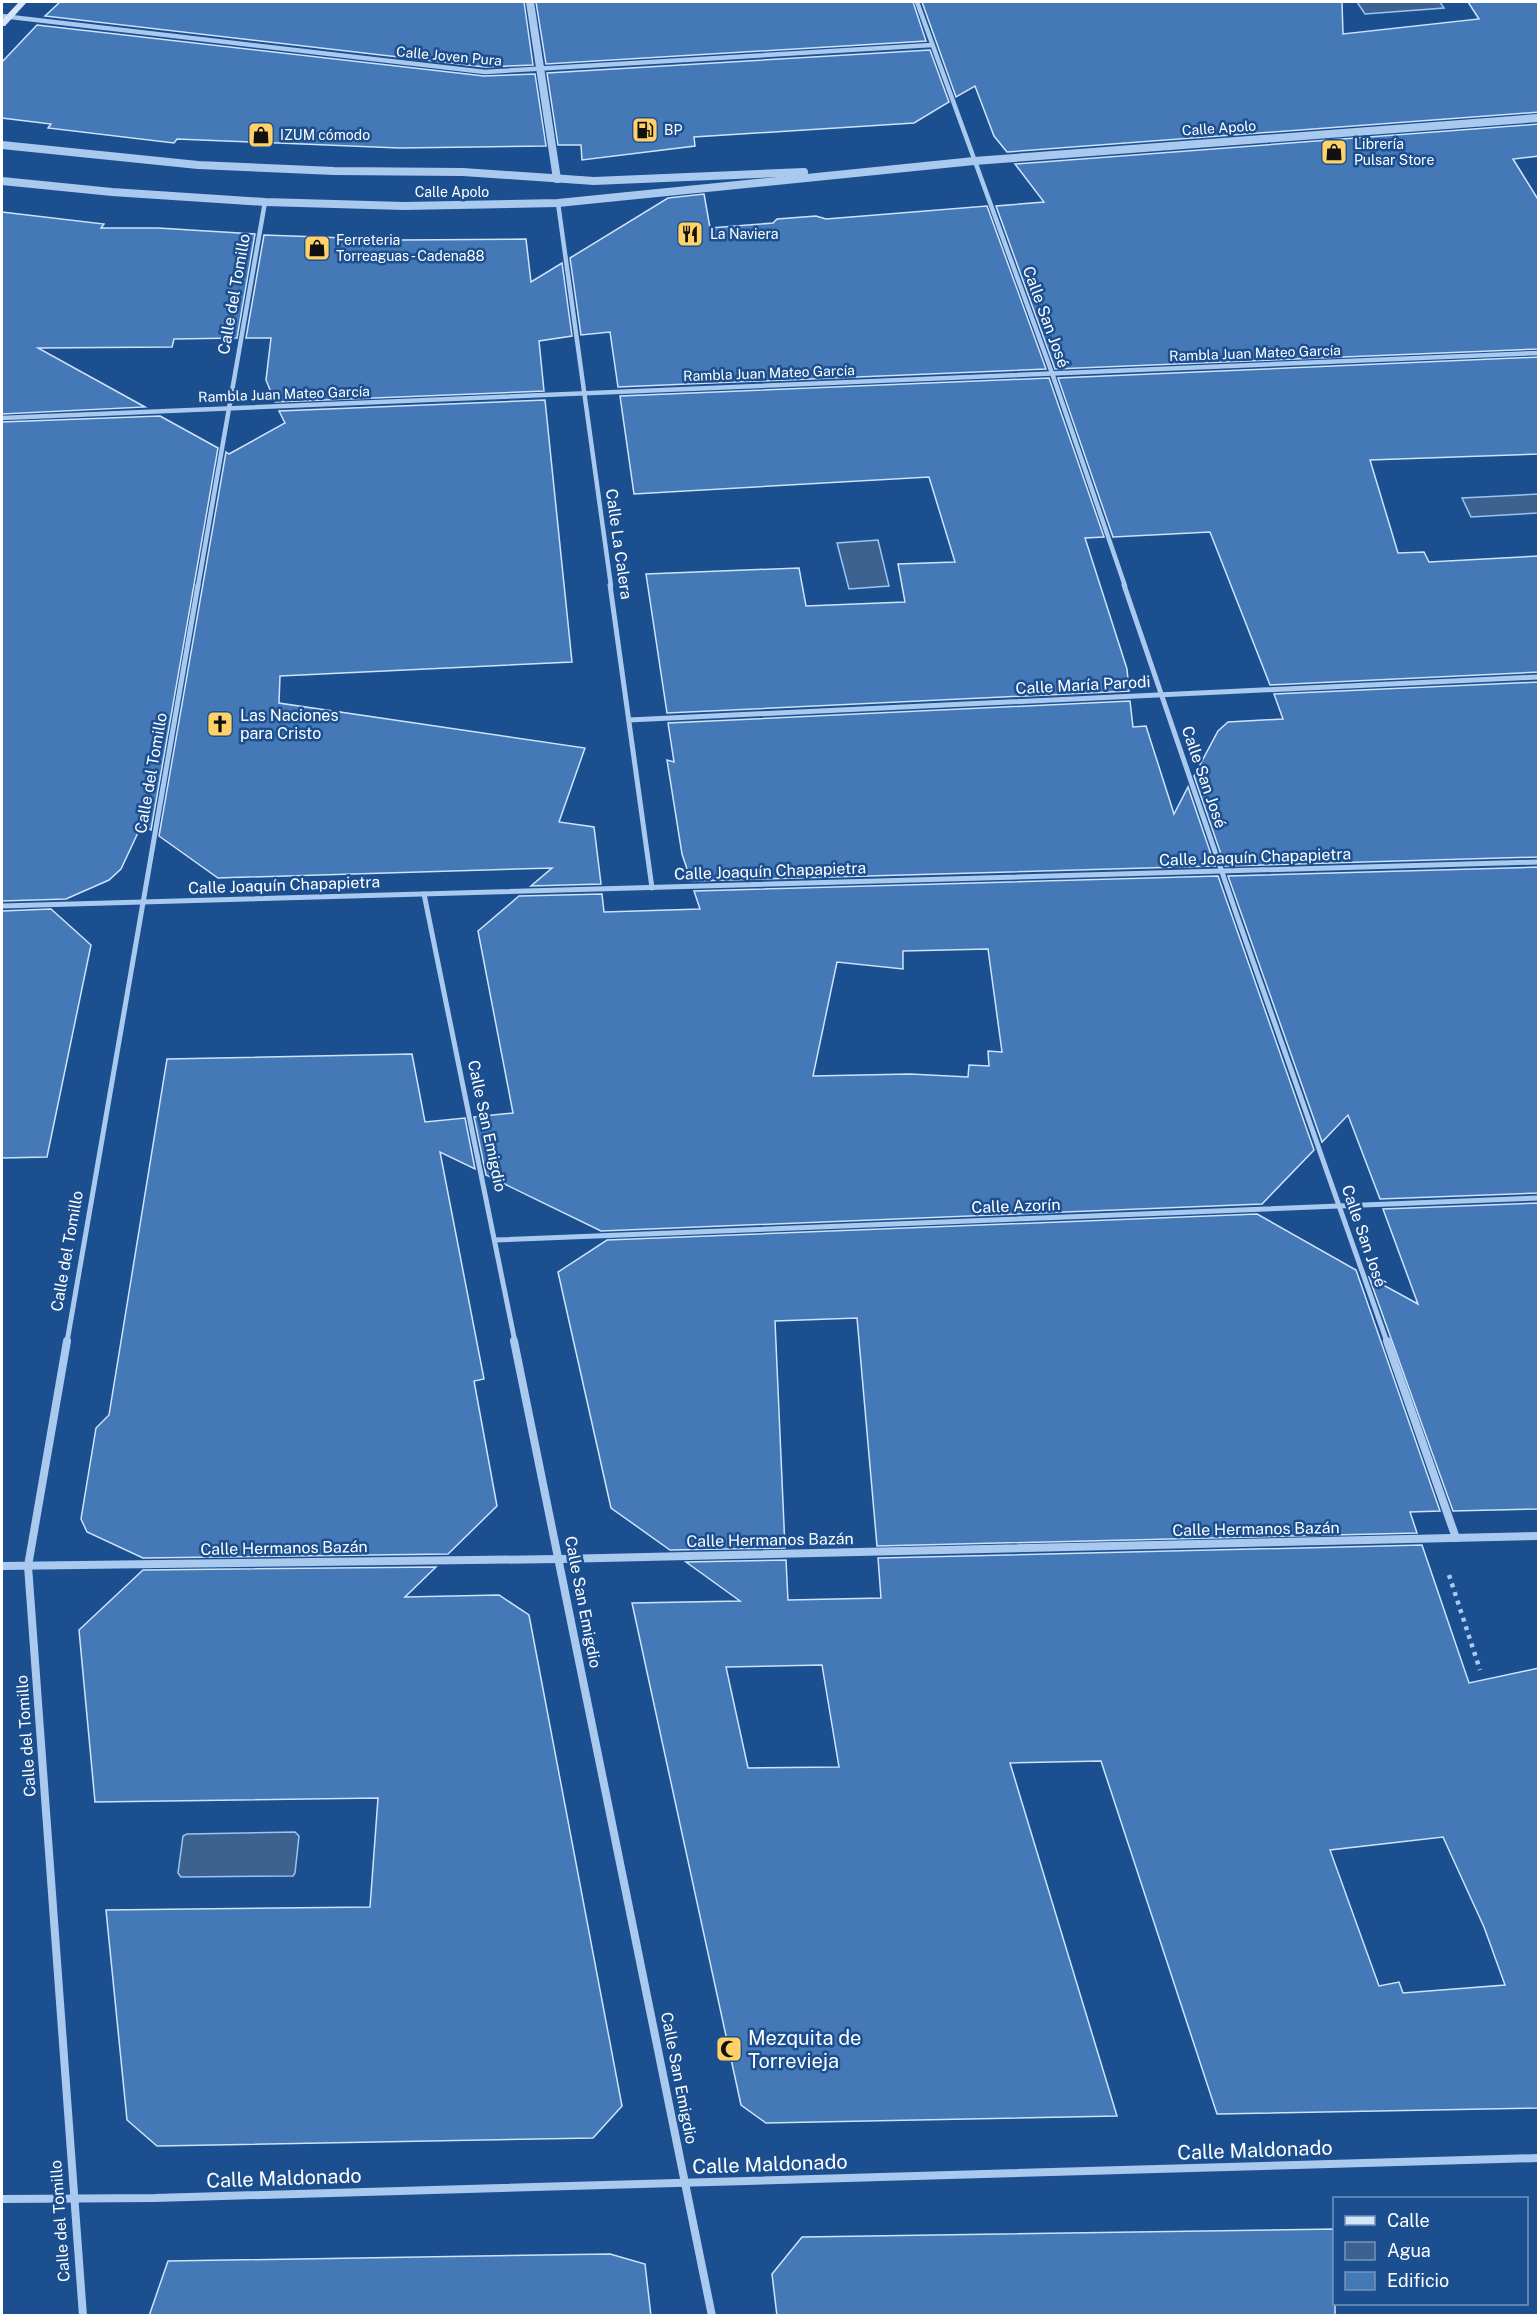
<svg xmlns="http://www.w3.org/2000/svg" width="1540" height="2317" font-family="'Public Sans',sans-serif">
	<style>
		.water { fill: #3c6290; stroke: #9cc4f0; stroke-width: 1.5 }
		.building { fill: #4478b7; stroke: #cfe3fa; stroke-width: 1.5; fill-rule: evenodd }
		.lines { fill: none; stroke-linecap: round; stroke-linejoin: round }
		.path { stroke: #a9c9ee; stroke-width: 4.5; stroke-dasharray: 4 5; stroke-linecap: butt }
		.minor-far2 { stroke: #a9c9ee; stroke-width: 4.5 }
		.minor-far1 { stroke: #a9c9ee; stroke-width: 5 }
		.minor { stroke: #a9c9ee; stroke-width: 8 }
		.tertiary { stroke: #a9c9ee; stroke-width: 8 }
		.secondary { fill: #d6e6fa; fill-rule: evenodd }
		.labels { text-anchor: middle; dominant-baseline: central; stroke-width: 5; stroke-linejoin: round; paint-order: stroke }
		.far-street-label { font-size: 14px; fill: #fff; stroke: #1b4f8f }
		.far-poi-label { font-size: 14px; fill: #fff; stroke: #1b4f8f; text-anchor: start }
		.street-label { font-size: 16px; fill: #fff; stroke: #1b4f8f }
		.poi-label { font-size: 16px; fill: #fff; stroke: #1b4f8f; text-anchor: start }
		.near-poi-label { font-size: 20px; fill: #fff; stroke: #1b4f8f; text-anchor: start }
		.near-street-label { font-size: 20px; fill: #fff; stroke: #1b4f8f }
	</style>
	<rect width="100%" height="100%" fill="#1b4f8f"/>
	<g class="water">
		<polygon points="1357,2 1440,2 1444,8 1365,14"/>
		<polygon points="1538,494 1538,513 1471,517 1462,498"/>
		<polygon points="878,540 889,586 849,589 837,543"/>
		<polygon points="295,1832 299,1836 295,1873 293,1876 181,1877 178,1873 183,1836 187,1834"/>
	</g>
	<g class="building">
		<polygon points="60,2 524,2 533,65 485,67 45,16"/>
		<polygon points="536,2 913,2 926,41 546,64"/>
		<polygon points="922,2 1342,2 1343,34 1479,19 1468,2 1539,2 1539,112 1007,152 994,136 975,86 956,97"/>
		<polygon points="37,25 484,76 535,74 546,146 399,148 177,139 174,143 48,128 51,124 2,118 2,62"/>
		<polygon points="930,50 949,102 914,123 694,137 695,146 582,160 581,145 558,145 547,73"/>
		<polygon points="1539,124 1539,156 1513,159 1539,201 1539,349 1055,369 996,206 1044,202 1015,164"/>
		<polygon points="704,194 710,228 773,223 777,219 816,216 826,219 987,206 1046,369 618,387 610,332 581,335 570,258 668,198"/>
		<polygon points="2,212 104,224 101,228 158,228 255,234 237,338 174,339 172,347 38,348 145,407 2,414"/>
		<polygon points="264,235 402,240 526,239 531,282 562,263 572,336 539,341 544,391 275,402 266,380 271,338 246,338"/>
		<polygon points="1539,357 1539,454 1370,460 1398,553 1424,552 1429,562 1539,556 1539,672 1270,685 1210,532 1113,537 1058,378"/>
		<polygon points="1049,378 1104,537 1085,538 1127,669 1129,691 667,713 646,574 799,568 806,606 855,604 905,602 898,564 955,562 929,477 634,494 620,396"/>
		<polygon points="545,400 572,662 280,676 279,703 585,748 559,822 594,827 601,884 531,886 552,868 218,878 159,836 226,452 229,454 285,423 279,411"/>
		<polygon points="160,416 218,448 151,830 142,824 121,869 109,880 66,899 2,901 2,422"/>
		<polygon points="1539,682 1539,857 1225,866 1194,776 1218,731 1228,722 1283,719 1274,694"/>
		<polygon points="1130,701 1133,727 1146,726 1174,814 1188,787 1215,866 691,881 682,854 667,760 674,762 668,723"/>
		<polygon points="1539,867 1539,1193 1380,1199 1348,1115 1322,1142 1228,876"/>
		<path d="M1218,876L1314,1150L1262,1204L601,1231L486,1175L474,1117L513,1113L478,931L519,896L602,894L604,912L700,909L694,891ZM988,949L1002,1052L988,1051L989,1066L969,1065L968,1077L910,1074L813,1076L837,962L903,969V951Z"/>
		<polygon points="51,909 91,945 47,1157 2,1158 2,911"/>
		<polygon points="412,1054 425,1122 465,1118 475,1169 440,1152 484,1379 474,1381 497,1506 448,1554 143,1558 87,1532 81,1519 96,1428 109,1415 167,1059"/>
		<polygon points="1539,1203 1539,1509 1453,1511 1369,1277 1418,1304 1383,1209"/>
		<polygon points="1257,1214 1356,1270 1440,1511 1410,1512 1417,1533 877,1546 857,1318 775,1321 785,1548 670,1550 611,1508 558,1272 607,1240"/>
		<path d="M1422,1545L1469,1683L1539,1668V2108L1217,2114L1101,1761L1010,1763L1117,2116L766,2123L741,2105L632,1603L740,1601L686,1562L786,1560L788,1600L881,1598L878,1558ZM822,1665L839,1767L748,1768L726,1667ZM1443,1837L1484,1927L1505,1985L1403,1993L1399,1982L1379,1986L1330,1850Z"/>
		<polygon points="436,1567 405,1597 499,1595 529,1615 622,2106 593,2138 157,2146 127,2120 106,1910 370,1907 378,1798 95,1802 79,1630 143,1570"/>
		<polygon points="1335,2229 1335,2316 777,2316 772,2274 802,2237"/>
		<polygon points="610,2254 645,2264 651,2316 149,2316 168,2261"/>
	</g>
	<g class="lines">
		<polyline class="path" points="1449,1575 1480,1670"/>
		<g class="minor-far2">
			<polyline points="917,2 1052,373 1125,586"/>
			<polyline points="2,16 485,72 932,45"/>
			<polyline points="558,203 611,586"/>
			<polyline points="2,418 1538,353"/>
			<polyline points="198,586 265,202"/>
		</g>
		<g class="minor-far1">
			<polyline points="610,585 652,888"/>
			<polyline points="1124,585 1237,916 1387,1342"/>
			<polyline points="629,720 1538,677"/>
			<polyline points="424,894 515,1342"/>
			<polyline points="2,906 1538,862"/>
			<polyline points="495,1240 1538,1198"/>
			<polyline points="67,1342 198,585"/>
		</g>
		<g class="minor">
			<polyline points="67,1341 28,1566 83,2316"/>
			<polyline points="514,1341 712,2316"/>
			<polyline points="1387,1341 1456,1538"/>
			<polyline points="2,1566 559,1559 1538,1536"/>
			<polyline points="2,2199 155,2198 1538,2158"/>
		</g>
		<g class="tertiary">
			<polyline points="530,2 557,179"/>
			<polyline points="2,145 198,165 334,171 463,172 594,181 804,172"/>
			<polyline points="2,181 112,192 265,202 404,206 558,203 974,161 1538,118"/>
		</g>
		<polygon class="secondary" points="19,2 27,2 5,26 2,26 2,20"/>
	</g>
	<defs>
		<symbol id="fuel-square" viewBox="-11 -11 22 22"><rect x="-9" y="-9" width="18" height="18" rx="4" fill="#ffd166" stroke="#1b4f8f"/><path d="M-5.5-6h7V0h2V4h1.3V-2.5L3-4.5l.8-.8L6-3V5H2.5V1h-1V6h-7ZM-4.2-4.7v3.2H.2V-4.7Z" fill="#111"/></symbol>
		<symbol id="shop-square" viewBox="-11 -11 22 22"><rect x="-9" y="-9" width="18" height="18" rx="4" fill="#ffd166" stroke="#1b4f8f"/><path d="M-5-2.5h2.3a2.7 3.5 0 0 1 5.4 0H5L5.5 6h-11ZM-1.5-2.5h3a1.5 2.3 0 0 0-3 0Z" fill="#111"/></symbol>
		<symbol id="restaurant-square" viewBox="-11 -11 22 22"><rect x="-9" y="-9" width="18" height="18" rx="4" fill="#ffd166" stroke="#1b4f8f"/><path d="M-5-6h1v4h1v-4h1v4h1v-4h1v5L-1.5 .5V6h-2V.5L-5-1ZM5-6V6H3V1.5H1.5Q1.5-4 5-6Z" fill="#111"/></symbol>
		<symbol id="church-square" viewBox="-11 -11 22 22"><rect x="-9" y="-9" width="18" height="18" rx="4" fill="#ffd166" stroke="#1b4f8f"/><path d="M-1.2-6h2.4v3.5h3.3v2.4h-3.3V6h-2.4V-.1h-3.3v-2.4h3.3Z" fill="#111"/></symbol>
		<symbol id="mosque-square" viewBox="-11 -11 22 22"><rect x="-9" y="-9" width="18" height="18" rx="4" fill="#ffd166" stroke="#1b4f8f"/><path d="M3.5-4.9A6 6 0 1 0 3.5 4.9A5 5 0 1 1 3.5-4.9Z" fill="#111"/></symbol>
	</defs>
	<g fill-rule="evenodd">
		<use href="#fuel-square" x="630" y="115" width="30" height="30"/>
		<use href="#shop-square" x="246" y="120" width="30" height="30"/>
		<use href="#shop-square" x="1319" y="137" width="30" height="30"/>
		<use href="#restaurant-square" x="675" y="219" width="30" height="30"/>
		<use href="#shop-square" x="302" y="233" width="30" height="30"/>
		<use href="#church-square" x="205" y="709" width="30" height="30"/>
		<use href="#mosque-square" x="714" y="2034" width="30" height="30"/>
	</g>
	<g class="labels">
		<g class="far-street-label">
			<text transform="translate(449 56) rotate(5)">Calle Joven Pura</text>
			<text transform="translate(1219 128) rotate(-4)">Calle Apolo</text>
			<text x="452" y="192">Calle Apolo</text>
			<text transform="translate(1255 353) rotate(-2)">Rambla Juan Mateo García</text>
			<text transform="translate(769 373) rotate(-2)">Rambla Juan Mateo García</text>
			<text transform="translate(284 394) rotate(-2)">Rambla Juan Mateo García</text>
		</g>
		<g class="far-poi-label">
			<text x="664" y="130">BP</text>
			<text x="280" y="135">IZUM cómodo</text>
			<text x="1354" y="144">Librería<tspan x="1354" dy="16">Pulsar Store</tspan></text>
			<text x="710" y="234">La Naviera</text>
			<text x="336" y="240">Ferreteria<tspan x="336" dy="16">Torreaguas - Cadena88</tspan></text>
		</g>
		<g class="street-label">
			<text transform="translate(234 294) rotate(-80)">Calle del Tomillo</text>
			<text transform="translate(1046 317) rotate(70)">Calle San José</text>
			<text transform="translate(619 544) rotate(82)">Calle La Calera</text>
			<text transform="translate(1083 685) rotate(-3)">Calle María Parodi</text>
			<text transform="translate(151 773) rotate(-80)">Calle del Tomillo</text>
			<text transform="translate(1204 777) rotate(71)">Calle San José</text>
			<text transform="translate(1255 857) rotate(-2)">Calle Joaquín Chapapietra</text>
			<text transform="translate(770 871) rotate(-2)">Calle Joaquín Chapapietra</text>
			<text transform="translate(284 885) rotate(-2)">Calle Joaquín Chapapietra</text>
			<text transform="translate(487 1126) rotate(78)">Calle San Emigdio</text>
			<text transform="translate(1016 1206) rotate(-2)">Calle Azorín</text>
			<text transform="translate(1364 1236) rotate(71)">Calle San José</text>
			<text transform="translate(67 1251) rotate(-80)">Calle del Tomillo</text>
			<text transform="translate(1256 1529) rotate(-1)">Calle Hermanos Bazán</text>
			<text transform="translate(770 1540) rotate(-1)">Calle Hermanos Bazán</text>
			<text transform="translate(284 1548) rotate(-1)">Calle Hermanos Bazán</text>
			<text transform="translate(583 1602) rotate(79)">Calle San Emigdio</text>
			<text transform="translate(26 1736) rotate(-94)">Calle del Tomillo</text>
			<text transform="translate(679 2078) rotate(79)">Calle San Emigdio</text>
			<text transform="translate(60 2221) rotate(-94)">Calle del Tomillo</text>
		</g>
		<g class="poi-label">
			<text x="240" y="715">Las Naciones<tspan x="240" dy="18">para Cristo</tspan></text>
		</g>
		<g class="near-poi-label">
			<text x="748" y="2038">Mezquita de<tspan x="748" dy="23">Torrevieja</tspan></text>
		</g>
		<g class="near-street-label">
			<text transform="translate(1255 2150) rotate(-2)">Calle Maldonado</text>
			<text transform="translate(770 2164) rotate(-2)">Calle Maldonado</text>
			<text transform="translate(284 2178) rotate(-2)">Calle Maldonado</text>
		</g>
	</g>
	<rect width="1540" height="2317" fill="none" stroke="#ffffff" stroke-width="6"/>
	<rect x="1333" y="2197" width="195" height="108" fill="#1b4f8f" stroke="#7695bc" stroke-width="1.5"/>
	<rect x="1345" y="2216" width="30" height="9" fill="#d6e6fa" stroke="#7695bc" stroke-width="1.5"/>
	<text x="1387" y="2227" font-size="18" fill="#ffffff">Calle</text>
	<rect x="1345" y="2242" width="30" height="18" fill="#3c6290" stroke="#7695bc" stroke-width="1.5"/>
	<text x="1387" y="2257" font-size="18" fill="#ffffff">Agua</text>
	<rect x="1345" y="2272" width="30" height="18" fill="#4478b7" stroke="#7695bc" stroke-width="1.5"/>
	<text x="1387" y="2287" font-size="18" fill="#ffffff">Edificio</text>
</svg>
